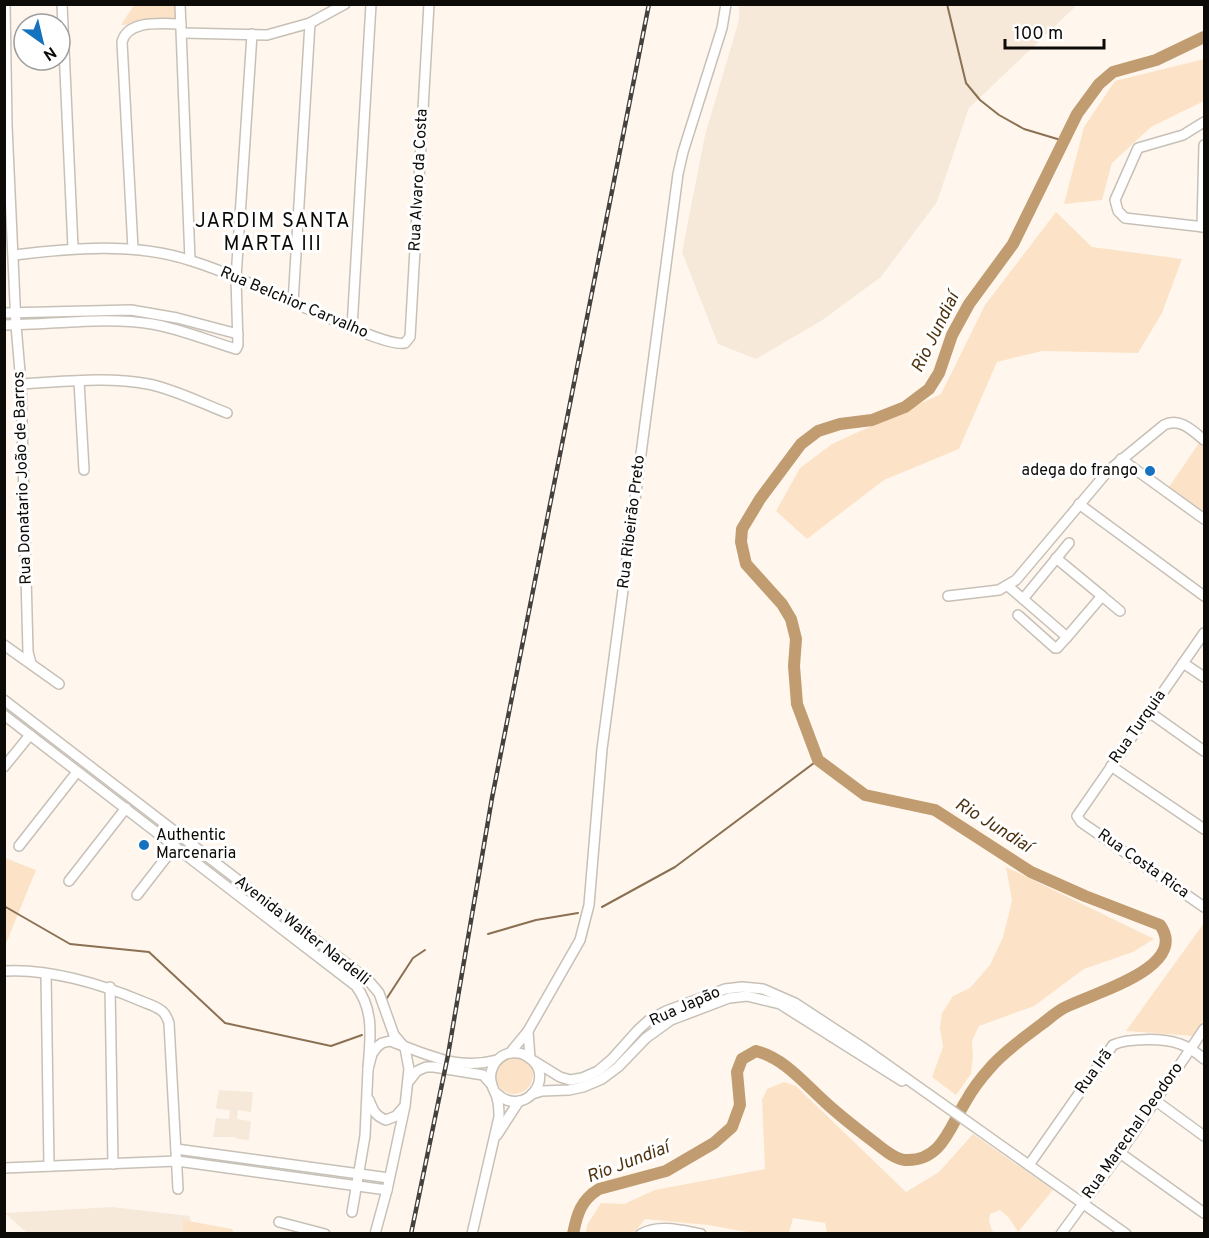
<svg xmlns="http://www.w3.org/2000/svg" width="1209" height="1238" font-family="Overpass,sans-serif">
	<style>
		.built { fill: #f6e9da }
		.green { fill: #fce3c7 }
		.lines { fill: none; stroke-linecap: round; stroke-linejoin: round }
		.stream { stroke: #8b7052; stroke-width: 2 }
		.river { stroke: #c19c71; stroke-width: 12 }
		.minor-casing { stroke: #c7c0b7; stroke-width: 12 }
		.minor { stroke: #fff; stroke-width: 9 }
		.rail-casing { stroke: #45413d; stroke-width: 4.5 }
		.rail { stroke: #fff; stroke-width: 2; stroke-dasharray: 7; stroke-linecap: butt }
		.poi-dot { fill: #1572be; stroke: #fff; stroke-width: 2 }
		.labels { text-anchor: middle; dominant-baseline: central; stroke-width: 6; stroke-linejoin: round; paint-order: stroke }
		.street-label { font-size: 16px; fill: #0d0b08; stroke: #fff }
		.poi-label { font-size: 16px; fill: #0d0b08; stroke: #fff; text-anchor: end }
		.water-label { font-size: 18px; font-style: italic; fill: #4e3310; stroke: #fff }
		.quarter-label { font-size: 20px; letter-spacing: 1.5px; fill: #0d0b08; stroke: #fff }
	</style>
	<rect width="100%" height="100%" fill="#fff7ee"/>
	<g class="built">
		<polygon points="739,5 1077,5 969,108 937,202 881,277 821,321 756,359 718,344 682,252 705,135 739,20"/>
		<polygon points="219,1090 253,1092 251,1112 238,1110 237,1119 250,1121 251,1123 249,1140 236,1139 235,1137 213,1137 216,1118 229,1119 230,1110 217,1109 216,1107"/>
		<polygon points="112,1207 190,1216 192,1233 27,1233 5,1213"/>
	</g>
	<g class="green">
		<polygon points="134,5 175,5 175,22 121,25"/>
		<polygon points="1204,59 1204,101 1151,127 1112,163 1102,200 1064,204 1084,127 1115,81"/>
		<polygon points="1056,212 1092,247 1182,259 1162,313 1138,353 1042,351 997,362 959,449 884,480 807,539 776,511 800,468 832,444 941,394 985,305"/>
		<polygon points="1199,443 1204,447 1204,512 1169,487"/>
		<polygon points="5,858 36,870 5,946"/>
		<polygon points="1006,867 1154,939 1133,952 1084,969 1034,1006 979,1026 972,1041 973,1055 971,1074 956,1095 932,1077 943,1047 940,1028 942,1013 953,996 970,988 990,965 1003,937 1012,901"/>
		<polygon points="1204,923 1204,1020 1193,1036 1126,1031"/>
		<circle cx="514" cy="1075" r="19"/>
		<polygon points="784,1082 796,1086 906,1192 939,1172 973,1134 1053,1190 1018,1232 1009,1218 1000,1210 990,1214 989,1221 992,1231 997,1233 827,1233 825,1223 793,1218 789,1233 753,1233 708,1225 645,1219 634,1233 586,1233 587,1225 601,1203 624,1204 655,1190 765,1169 762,1100 767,1089"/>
		<polygon points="183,1220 232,1229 234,1233 183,1233"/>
	</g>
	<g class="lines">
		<g class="stream">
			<polyline points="947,4 966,83 980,100 999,115 1024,129 1064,141"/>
			<polyline points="4,906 70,944 149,952 225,1023 331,1046 362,1035"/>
			<polyline points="602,907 675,867 818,760"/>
			<polyline points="488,934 536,920 578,913"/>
			<polyline points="387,998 413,958 425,950"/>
		</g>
		<path class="river" d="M573,1234C577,1214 581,1200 599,1189L666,1171L714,1143L732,1127L740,1105L737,1072L742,1059L756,1051C784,1058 804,1083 825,1102C840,1116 857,1129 874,1142C882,1148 894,1159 905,1160C942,1162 950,1126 966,1101C972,1090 981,1078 990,1068C1002,1053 1026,1036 1042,1024C1050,1018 1058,1010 1068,1006C1094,993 1190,967 1160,925L1085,896L1031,872L935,810L865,795L818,760L797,704L794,666L796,639L791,619L782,604L746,564L741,542L742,529L760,499L801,444L818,431L840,424L872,420L905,407L929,389L939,373L952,335L969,304L1013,244L1077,114L1099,84L1113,72L1156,60L1204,37"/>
		<defs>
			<g id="minor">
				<polyline points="5,4 7,126 16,325 21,384 28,652 31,663"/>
				<polyline points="62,4 73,248"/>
				<polyline points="180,4 190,260"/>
				<polyline points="183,33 267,35 310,23 345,4"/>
				<polyline points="1204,122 1183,135 1138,148 1115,200 1118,211 1125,218 1204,227"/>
				<polyline points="1202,227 1204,145"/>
				<path d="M133,249L122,42C128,19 162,24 181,24"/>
				<path d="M14,255C72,248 135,242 192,261C234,274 274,295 315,312C332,319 390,347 405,343L410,337L429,4"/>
				<polyline points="293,303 310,23"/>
				<polyline points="4,313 131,310 177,318 238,334"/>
				<path d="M4,325C53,325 104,316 152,324C181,329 209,341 236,349L238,345L236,278L252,34"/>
				<polyline points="352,328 371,4"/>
				<polyline points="79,381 84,470"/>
				<path d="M21,384C62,382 106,376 148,384C174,389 201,403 227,413"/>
				<polyline points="1121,459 1204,519"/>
				<polyline points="1079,504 1204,596"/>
				<polyline points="1056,558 1102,596"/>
				<polyline points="1008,586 1067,637 1102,596 1120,611"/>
				<path d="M948,596L999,590L1016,580L1108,471L1164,425C1180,417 1193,431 1204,440"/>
				<polyline points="1023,599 1069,543"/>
				<polyline points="1018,615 1055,648 1057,648 1067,637"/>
				<polyline points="1204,633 1077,816 1081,822 1204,907"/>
				<polyline points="4,645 59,684"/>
				<polyline points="1183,663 1204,677"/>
				<polyline points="4,700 368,980 379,993 394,1035 405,1048 409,1069 405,1106 387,1190 375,1234"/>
				<polyline points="1149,712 1204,751"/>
				<path d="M4,715L356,986C375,1011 370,1039 368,1069"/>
				<polyline points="1111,766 1204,829"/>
				<polyline points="4,767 30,735"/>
				<polyline points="19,846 77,772"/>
				<polyline points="69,881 126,808"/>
				<polyline points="137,895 175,846"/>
				<path d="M4,971C48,968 101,984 141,1001C148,1004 156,1006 162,1011C166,1014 167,1018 169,1023L178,1189"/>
				<polyline points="46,974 49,1166"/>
				<polyline points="110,987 113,1164"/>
				<polyline points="528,1031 580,940 589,905 602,749 678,174 683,152 722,28 726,4"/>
				<polyline points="510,1053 528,1031 530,1058"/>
				<polyline points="534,1061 560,1077 570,1080 582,1078 598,1071 612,1059 638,1030 649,1020 666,1011 725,989 742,987 763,989 795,1003 862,1047 1126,1234"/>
				<polyline points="409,1081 417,1071 426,1067 434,1067 483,1075 491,1084"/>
				<polyline points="532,1094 542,1091 569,1090 583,1087 602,1079 618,1067 646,1038 671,1020 729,998 747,996 780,1004 902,1081"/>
				<path d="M369,1100C373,1110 375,1116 386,1120L396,1116L403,1108"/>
				<polyline points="1156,1101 1204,1136"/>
				<polyline points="497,1135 519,1101"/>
				<polyline points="176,1149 389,1178"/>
				<polyline points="1120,1153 1204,1213"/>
				<path d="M1029,1165L1113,1045C1128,1038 1164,1038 1180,1044C1189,1047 1197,1053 1204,1059"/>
				<polyline points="4,1168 177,1161 387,1190"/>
				<path d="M352,1212L365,1136L368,1069L372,1054L377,1047L382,1043L390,1041C427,1054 456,1071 497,1060"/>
				<polyline points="279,1222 325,1234"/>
				<path d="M472,1234L499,1117C499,1110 499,1104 497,1098C496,1093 493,1090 492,1085C487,1071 496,1056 510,1053C517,1052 523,1053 528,1057C558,1076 524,1120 496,1093"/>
				<path d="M641,1234C660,1224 680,1230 701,1234"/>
				<polyline points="1061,1234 1120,1153 1204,1029"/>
			</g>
		</defs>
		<use href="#minor" class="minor-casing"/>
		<use href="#minor" class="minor"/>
		<defs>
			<polyline id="rail" points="411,1234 448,1055 492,798 649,4"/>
		</defs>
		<use href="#rail" class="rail-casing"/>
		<use href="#rail" class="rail"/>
	</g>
	<g class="poi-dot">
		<circle cx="1150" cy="471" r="6"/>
		<circle cx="144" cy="845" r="6"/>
	</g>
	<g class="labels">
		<g class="street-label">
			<text transform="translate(419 180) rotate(-87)">Rua Alvaro da Costa</text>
			<text transform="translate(294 303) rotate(23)">Rua Belchior Carvalho</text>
			<text transform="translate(23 478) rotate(-92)">Rua Donatario João de Barros</text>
			<text transform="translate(632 522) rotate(-83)">Rua Ribeirão Preto</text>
			<text transform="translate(1138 727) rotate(-55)">Rua Turquia</text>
			<text transform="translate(1143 864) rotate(35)">Rua Costa Rica</text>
			<text transform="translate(302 931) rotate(38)">Avenida Walter Nardelli</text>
			<text transform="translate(685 1007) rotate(-24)">Rua Japão</text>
			<text transform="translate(1094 1072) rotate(-54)">Rua Irã</text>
			<text transform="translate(1133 1131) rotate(-55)">Rua Marechal Deodoro</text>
		</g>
		<g class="poi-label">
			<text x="1138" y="471">adega do frango</text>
			<text x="156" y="836" text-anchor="start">Authentic<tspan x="156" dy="18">Marcenaria</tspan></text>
		</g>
		<g class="water-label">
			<text transform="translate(936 333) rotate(-64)">Rio Jundiaí</text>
			<text transform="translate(993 826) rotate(32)">Rio Jundiaí</text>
			<text transform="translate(628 1163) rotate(-21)">Rio Jundiaí</text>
		</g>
		<g class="quarter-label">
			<text x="273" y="222">JARDIM SANTA<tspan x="273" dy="23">MARTA III</tspan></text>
		</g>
	</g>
	<rect width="1209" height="1238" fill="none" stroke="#0d0b08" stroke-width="12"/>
	<g transform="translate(42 42) rotate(146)"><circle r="28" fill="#ffffff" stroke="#9e9d9c" stroke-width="1.5"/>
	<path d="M0-4.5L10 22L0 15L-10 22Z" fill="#1572be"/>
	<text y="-9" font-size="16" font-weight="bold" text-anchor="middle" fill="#0d0b08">N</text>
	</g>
	<path d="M1005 39v9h99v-9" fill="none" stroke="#0d0b08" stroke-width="3"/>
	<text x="1014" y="39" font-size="18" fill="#0d0b08" stroke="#ffffff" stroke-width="4.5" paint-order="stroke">100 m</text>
</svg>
